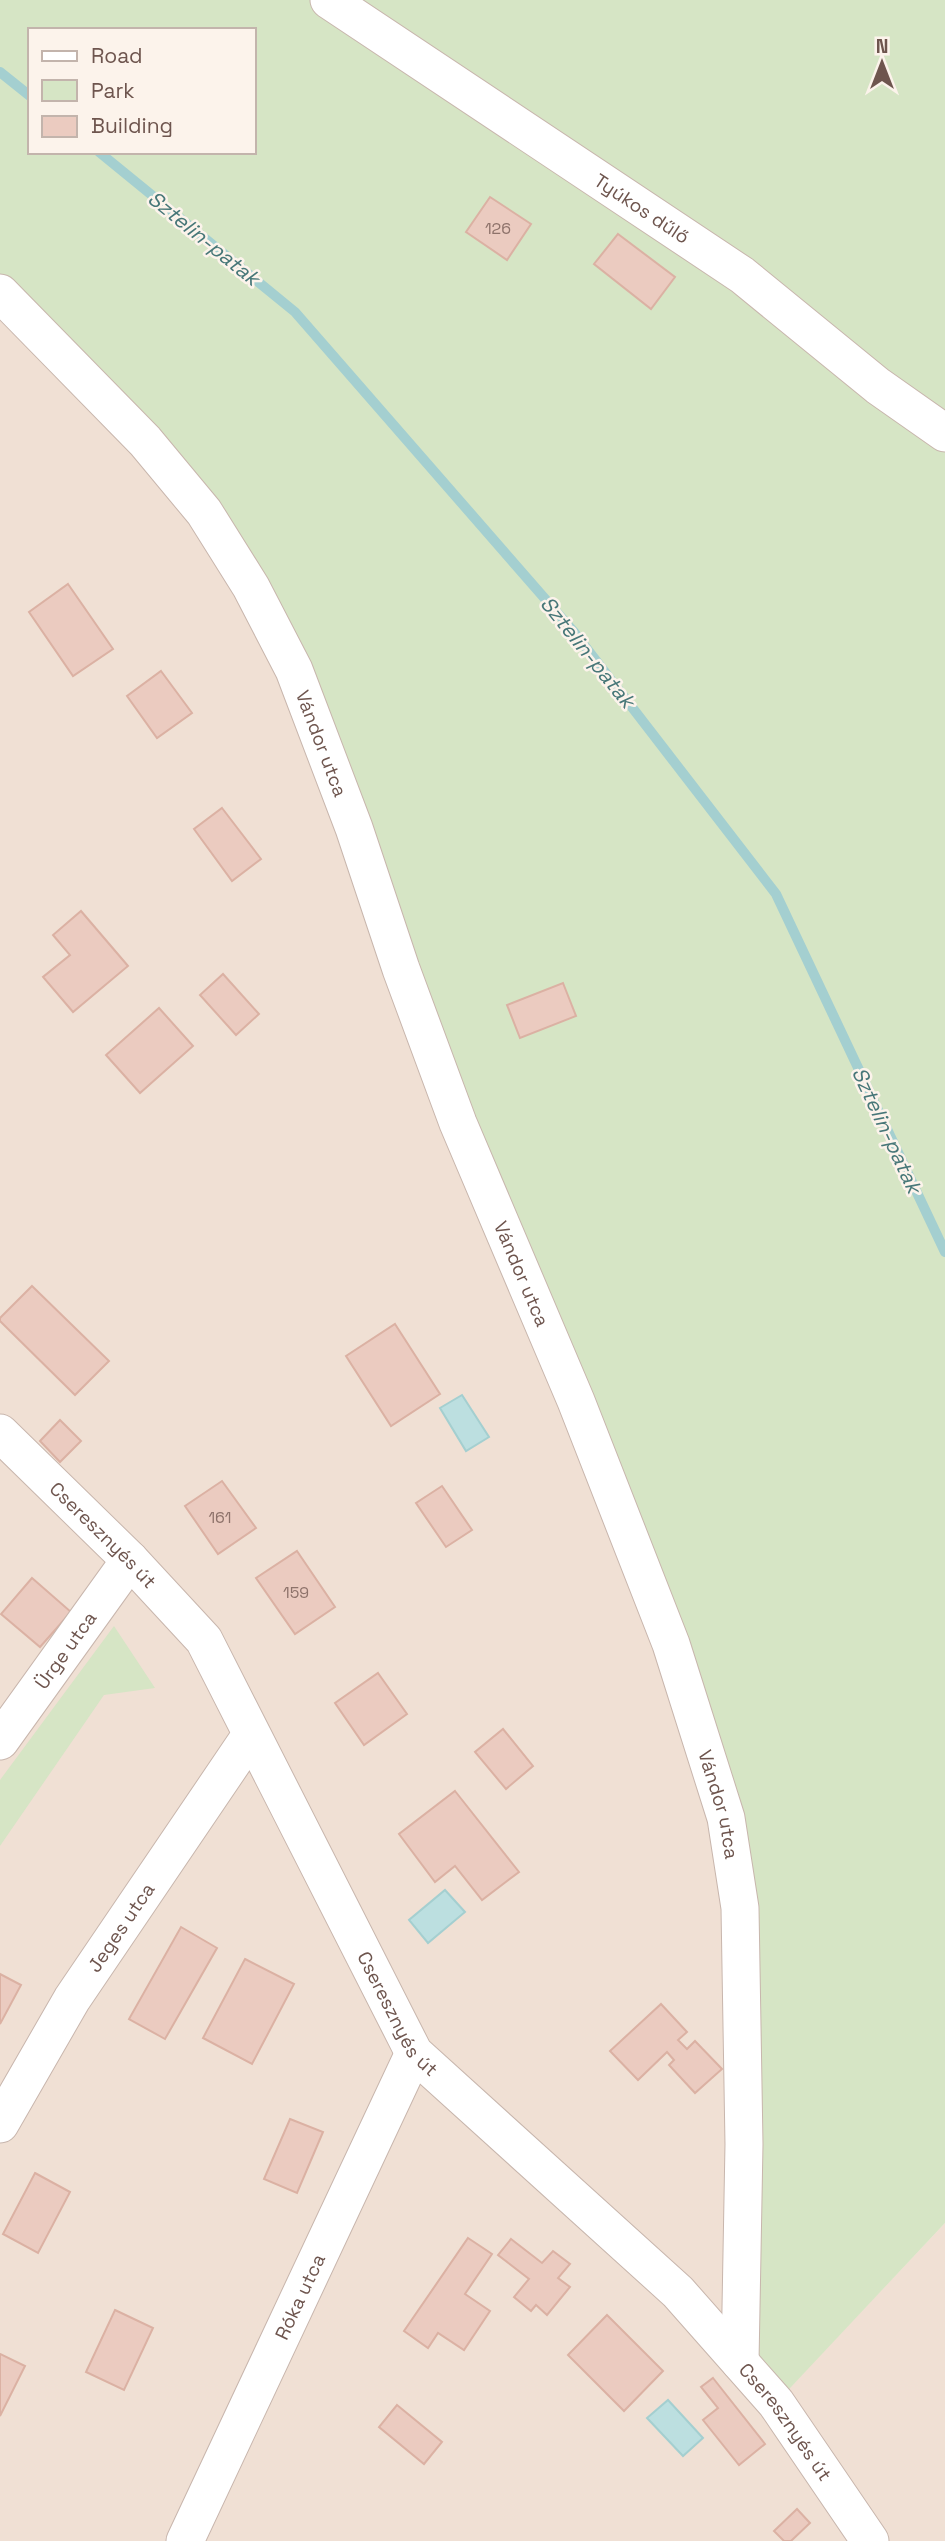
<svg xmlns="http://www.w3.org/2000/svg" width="945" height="2541" font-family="'Space Grotesk',sans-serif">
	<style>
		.residential { fill: #f0e0d4 }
		.green { fill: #d6e5c5; fill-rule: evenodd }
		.water { fill: #bcdfe0; stroke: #a4cfd0; stroke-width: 2 }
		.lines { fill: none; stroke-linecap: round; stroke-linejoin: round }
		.stream { stroke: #a4cfd0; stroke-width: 10 }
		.building { fill: #ebcbc0; stroke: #dbb1a3; stroke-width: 2 }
		.street-casing { stroke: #c8b6ad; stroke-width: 39 }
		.street { stroke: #fff; stroke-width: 37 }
		.labels { text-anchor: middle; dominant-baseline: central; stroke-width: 5; stroke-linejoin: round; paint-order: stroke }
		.number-label { font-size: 16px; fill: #8d726a }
		.street-label { font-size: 19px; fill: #6e554e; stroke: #fcf3eb }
		.water-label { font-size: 21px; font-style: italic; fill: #477778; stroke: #fcf3eb }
	</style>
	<rect width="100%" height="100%" fill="#f9eee5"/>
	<polygon class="residential" points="0,293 251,587 726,1818 776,2402 945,2223 945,2541 0,2541"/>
	<g class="green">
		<path d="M0,0H945V2223L776,2403L740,2362L726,1818L251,587L0,293ZM30,30H254V152H30Z"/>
		<polygon points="114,1626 155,1688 104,1695 0,1846 0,1780"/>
	</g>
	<g class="water">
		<polygon points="462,1395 489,1437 466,1451 440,1408"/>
		<polygon points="445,1890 465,1912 428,1943 409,1920"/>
		<polygon points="668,2400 703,2438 683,2456 647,2418"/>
	</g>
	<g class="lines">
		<g class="stream">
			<polyline points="0,72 30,96"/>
			<polyline points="99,152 295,312 574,632 776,894 945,1252"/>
		</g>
	</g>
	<g class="building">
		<polygon points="490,197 531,224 507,260 466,232"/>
		<polygon points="618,234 675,277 651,309 594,264"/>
		<polygon points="68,584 113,649 73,676 29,612"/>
		<polygon points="161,671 192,713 157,738 127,696"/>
		<polygon points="222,808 261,859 232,881 194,829"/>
		<polygon points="81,911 128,966 73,1012 43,977 70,955 53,935"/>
		<polygon points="223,974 259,1014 236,1035 200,995"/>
		<polygon points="563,983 576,1016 520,1038 507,1005"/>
		<polygon points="159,1008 193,1046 140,1093 106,1055"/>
		<polygon points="32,1286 109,1361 75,1395 0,1321 0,1318"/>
		<polygon points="395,1324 440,1394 391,1426 346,1356"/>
		<polygon points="60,1420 81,1441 60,1462 40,1441"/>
		<polygon points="222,1481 256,1528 218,1554 185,1506"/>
		<polygon points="442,1486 472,1530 446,1547 416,1503"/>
		<polygon points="297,1551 335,1607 295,1634 256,1578"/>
		<polygon points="32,1578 71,1612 40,1647 1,1614"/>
		<polygon points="378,1673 407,1714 364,1745 335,1703"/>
		<polygon points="503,1729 533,1766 506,1789 475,1752"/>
		<polygon points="455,1791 519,1872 482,1900 455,1866 435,1882 399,1834"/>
		<polygon points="181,1927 217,1948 165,2039 129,2019"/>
		<polygon points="245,1959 294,1984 252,2064 203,2038"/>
		<polygon points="0,1974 21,1985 0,2024"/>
		<polygon points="661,2004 687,2032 678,2040 687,2049 695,2041 722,2069 695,2093 669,2065 674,2060 667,2052 638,2080 610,2051"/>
		<polygon points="290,2119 323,2132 297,2193 264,2179"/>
		<polygon points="35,2173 70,2192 38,2253 3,2234"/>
		<polygon points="468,2238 492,2254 465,2294 490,2311 464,2350 438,2333 428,2348 404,2331"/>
		<polygon points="511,2239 542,2263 553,2251 570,2264 558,2278 570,2287 547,2315 536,2305 531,2311 514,2297 529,2279 498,2255"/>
		<polygon points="115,2310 153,2328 124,2390 86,2372"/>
		<polygon points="607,2315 663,2371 624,2411 568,2355"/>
		<polygon points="0,2354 25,2366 0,2416"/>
		<polygon points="713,2378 765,2444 739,2465 703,2420 718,2408 701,2387"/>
		<polygon points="397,2405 442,2442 424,2464 379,2427"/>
		<polygon points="797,2509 810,2523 791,2541 784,2541 774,2531"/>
	</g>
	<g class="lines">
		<defs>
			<g id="street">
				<path id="s1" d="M329,0L742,275L878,386L945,433"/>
				<path id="s2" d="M0,293L145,441L204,512L251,587L294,670L354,828L401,969L458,1123L576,1401L671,1644L726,1818L740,1908L744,2144L740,2362"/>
				<path id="s3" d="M0,1433L130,1560L204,1640L414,2053L678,2292L776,2403L870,2541"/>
				<path id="s4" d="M0,1741L130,1560"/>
				<path id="s5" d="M0,2124L72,1999L251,1735"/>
				<path id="s6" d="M185,2541L414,2053"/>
			</g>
		</defs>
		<use href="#street" class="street-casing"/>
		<use href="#street" class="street"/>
	</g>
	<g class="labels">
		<g class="number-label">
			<text x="498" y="228">126</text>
			<text x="220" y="1517">161</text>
			<text x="296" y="1592">159</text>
		</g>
		<g class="street-label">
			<text stroke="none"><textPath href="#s1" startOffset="376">Tyúkos dűlő</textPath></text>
			<text stroke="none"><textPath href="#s2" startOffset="560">Vándor utca</textPath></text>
			<text stroke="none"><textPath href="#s2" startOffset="1127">Vándor utca</textPath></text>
			<text stroke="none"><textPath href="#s3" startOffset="145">Cseresznyés út</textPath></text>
			<text stroke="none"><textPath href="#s4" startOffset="112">Ürge utca</textPath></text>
			<text stroke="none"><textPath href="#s2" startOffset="1694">Vándor utca</textPath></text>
			<text stroke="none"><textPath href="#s5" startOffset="231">Jeges utca</textPath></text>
			<text stroke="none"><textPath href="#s3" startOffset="712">Cseresznyés út</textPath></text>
			<text stroke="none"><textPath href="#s6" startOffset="270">Róka utca</textPath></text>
			<text stroke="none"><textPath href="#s3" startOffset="1279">Cseresznyés út</textPath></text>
		</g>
		<g class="water-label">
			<text transform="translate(204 238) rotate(39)">Sztelin-patak</text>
			<text transform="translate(588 652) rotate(51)">Sztelin-patak</text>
			<text transform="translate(887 1130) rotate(65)">Sztelin-patak</text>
		</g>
	</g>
	<rect x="28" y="28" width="228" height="126" fill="#fcf3eb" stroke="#c3b4ac" stroke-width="2"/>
	<rect x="42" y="51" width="35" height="10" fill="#ffffff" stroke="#c3b4ac" stroke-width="2"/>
	<text x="91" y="63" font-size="21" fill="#6e554e">Road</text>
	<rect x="42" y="80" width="35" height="21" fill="#d6e5c5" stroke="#c3b4ac" stroke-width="2"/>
	<text x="91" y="98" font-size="21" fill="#6e554e">Park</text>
	<rect x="42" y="116" width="35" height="21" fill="#ebcbc0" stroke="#c3b4ac" stroke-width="2"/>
	<text x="91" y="133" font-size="21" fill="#6e554e">Building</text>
	<g transform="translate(882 63)" stroke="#fcf3eb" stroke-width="5" paint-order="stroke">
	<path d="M0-5L12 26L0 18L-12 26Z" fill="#6e554e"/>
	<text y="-10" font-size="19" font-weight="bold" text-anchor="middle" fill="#6e554e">N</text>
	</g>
</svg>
